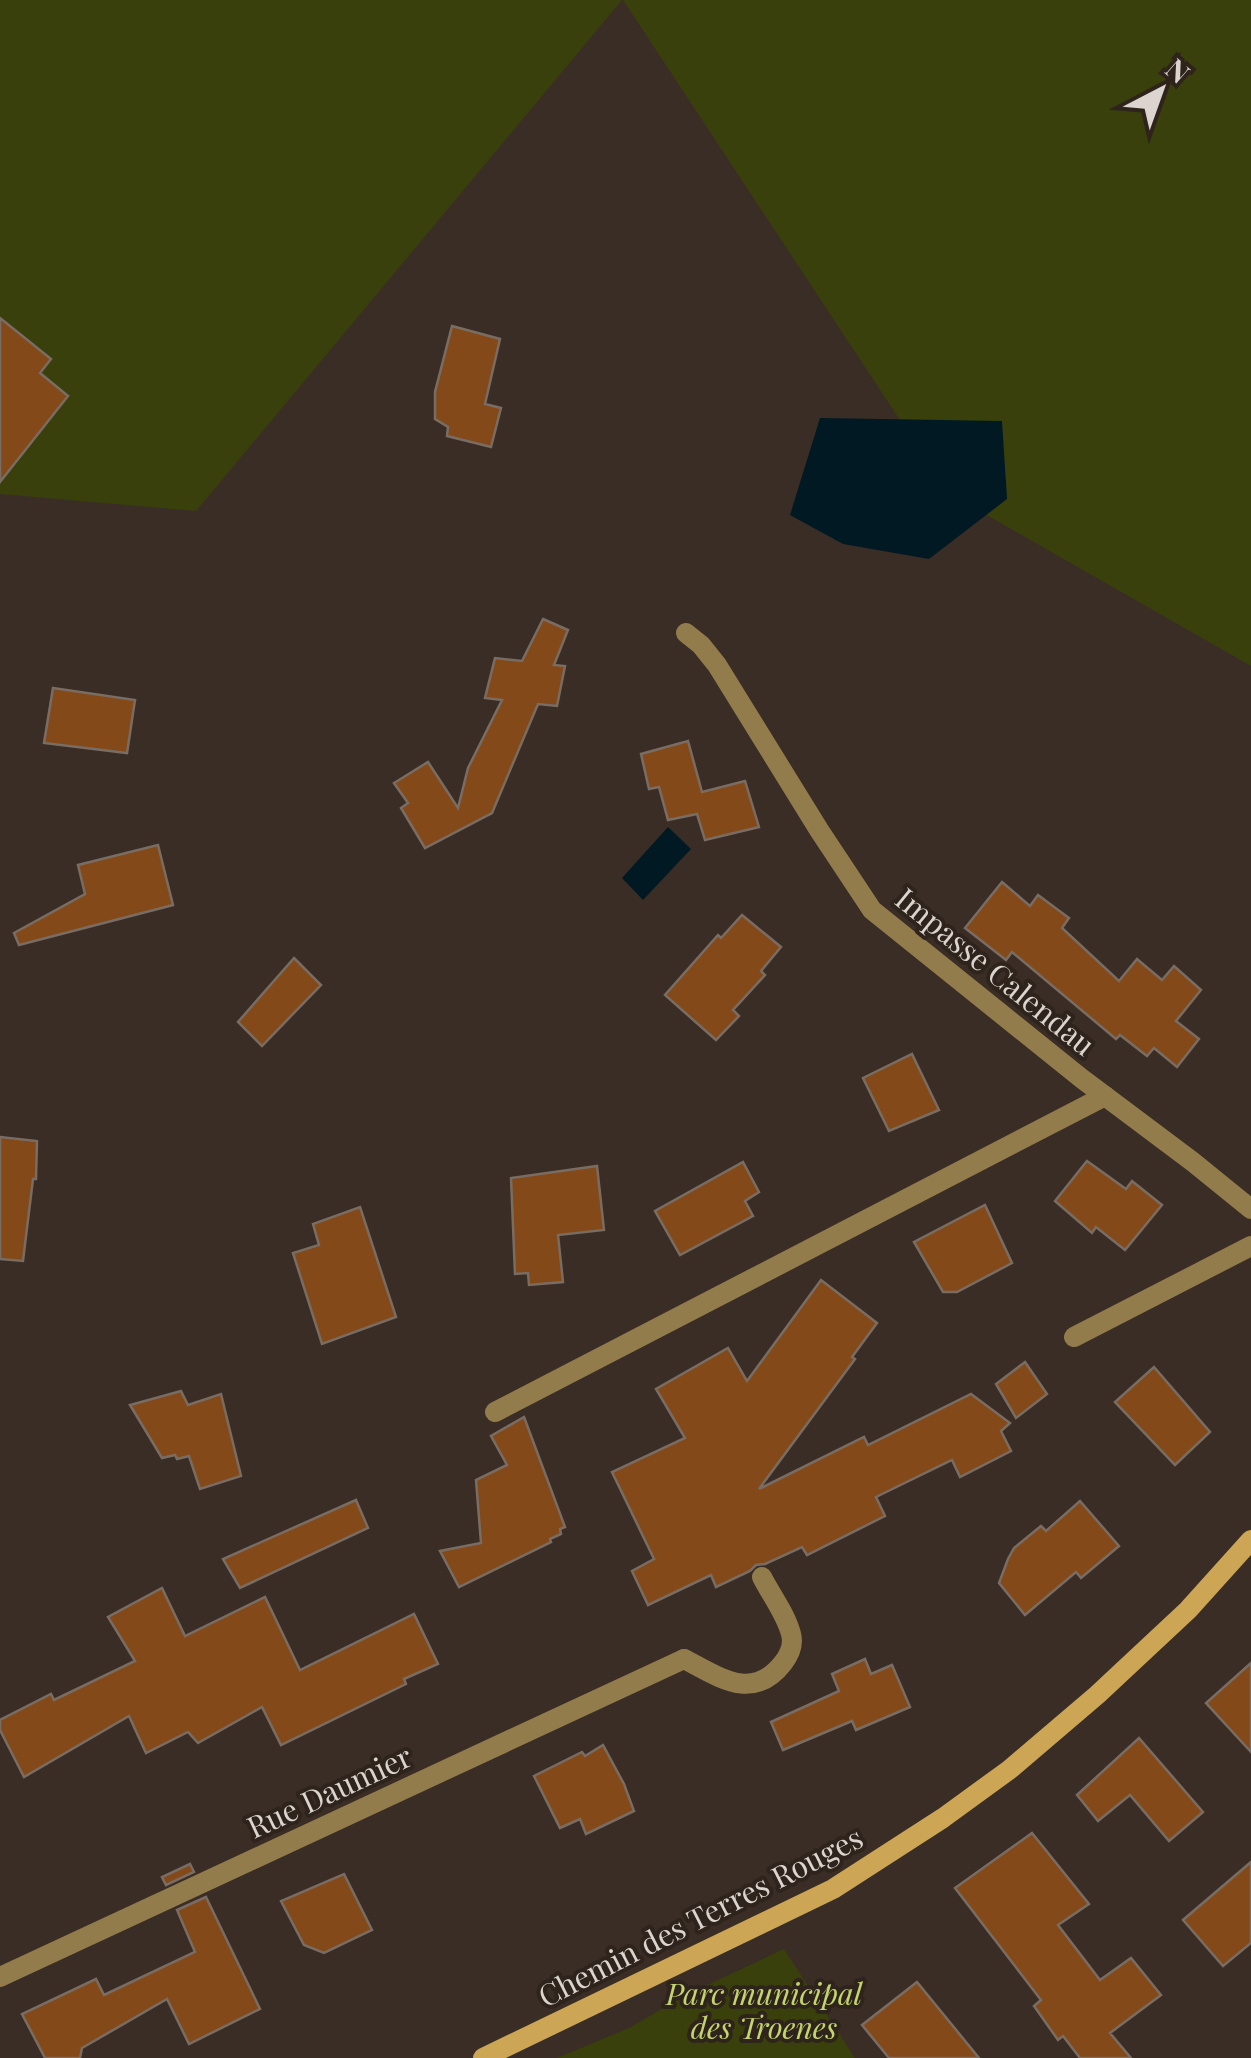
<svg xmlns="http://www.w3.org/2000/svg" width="1251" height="2058" font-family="'Playfair Display',serif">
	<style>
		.green { fill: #39400b }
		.water { fill: #001922 }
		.building { fill: #844918; stroke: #796c63; stroke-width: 2.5 }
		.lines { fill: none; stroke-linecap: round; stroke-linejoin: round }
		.lane { stroke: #937c4b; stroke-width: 20 }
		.street { stroke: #937c4b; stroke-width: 20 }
		.secondary { stroke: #cca654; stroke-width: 20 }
		.labels { text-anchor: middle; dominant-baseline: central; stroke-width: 8; stroke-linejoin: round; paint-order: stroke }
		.street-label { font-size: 30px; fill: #dbd4cf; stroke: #2f241c }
		.park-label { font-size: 30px; font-style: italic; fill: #c3d56d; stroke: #2f241c }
	</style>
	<rect width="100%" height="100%" fill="#392d26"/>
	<g class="green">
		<polygon points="0,0 622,0 196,511 0,494"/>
		<polygon points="623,0 1251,0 1251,666 948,493"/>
		<polygon points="784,1949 855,2058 557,2058 629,2028 686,1995"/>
	</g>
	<g class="water">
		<polygon points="820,418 1002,421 1007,499 929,559 843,544 790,515"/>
		<polygon points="668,827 691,849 643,900 622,878"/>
	</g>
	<g class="building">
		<polygon points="0,318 51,359 40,373 68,396 0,482"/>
		<polygon points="452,326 500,339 485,404 501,408 491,447 447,436 448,427 435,419 435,392"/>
		<polygon points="543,619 568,630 554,665 565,666 557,706 538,704 492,813 425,848 401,808 408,803 394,783 428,762 458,808 468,768 502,700 485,698 495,658 522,661"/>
		<polygon points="53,688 135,700 127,753 44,743"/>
		<polygon points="688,741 702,792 745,781 759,827 705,840 697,814 668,820 659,787 649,789 641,754"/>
		<polygon points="158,845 173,905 19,945 14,933 85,894 78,865"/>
		<polygon points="1002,882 1030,906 1038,895 1069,918 1062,928 1119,981 1137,959 1162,980 1174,966 1201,990 1176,1021 1199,1039 1177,1067 1154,1048 1147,1056 1120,1035 1116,1039 1012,952 1006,960 965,928"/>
		<polygon points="742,915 781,947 761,971 765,975 733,1010 739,1016 716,1040 665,995 718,935 721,938"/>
		<polygon points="294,958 321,985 262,1046 238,1022"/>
		<polygon points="912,1054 939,1110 889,1131 863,1078"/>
		<polygon points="0,1137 37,1141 36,1179 33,1179 23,1261 0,1259"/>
		<polygon points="1087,1161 1126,1189 1132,1181 1162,1205 1125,1250 1096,1227 1092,1233 1055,1201"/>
		<polygon points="743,1162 759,1192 745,1201 753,1216 680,1255 655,1211"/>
		<polygon points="597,1166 604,1230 558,1235 563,1282 529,1285 528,1273 515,1274 511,1178"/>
		<polygon points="985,1205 1012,1263 957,1292 943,1292 914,1242"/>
		<polygon points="360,1207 396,1317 322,1344 293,1253 319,1245 313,1224"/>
		<polygon points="821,1280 877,1323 852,1357 855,1359 759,1489 864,1437 868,1445 971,1394 1010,1423 1001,1431 1011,1451 960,1477 952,1460 876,1497 885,1516 807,1555 802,1547 765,1564 756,1565 750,1571 716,1587 711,1575 648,1605 632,1571 654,1559 612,1472 685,1438 656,1389 728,1348 747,1381"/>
		<polygon points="1025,1362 1047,1394 1016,1418 996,1384"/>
		<polygon points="1154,1367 1210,1432 1175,1465 1115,1402"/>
		<polygon points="181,1391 188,1405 221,1394 241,1476 200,1489 189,1456 177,1459 175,1455 162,1458 130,1405"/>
		<polygon points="524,1417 565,1527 560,1529 561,1534 550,1539 551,1542 459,1587 440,1551 481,1543 476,1480 507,1465 491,1436"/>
		<polygon points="356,1500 368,1528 240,1588 223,1559"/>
		<polygon points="1080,1501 1119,1546 1081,1578 1076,1572 1025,1615 999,1583 1008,1559 1014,1548 1041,1526 1046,1531"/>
		<polygon points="162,1588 185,1636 265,1597 300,1670 414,1614 438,1664 404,1679 406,1684 281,1745 262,1707 198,1743 188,1732 146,1753 129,1716 24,1777 0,1730 0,1720 51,1694 54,1700 135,1661 108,1617"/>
		<polygon points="865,1659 871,1674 892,1665 910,1707 856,1730 852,1721 783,1750 771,1722 839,1691 832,1674"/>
		<polygon points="1251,1663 1251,1752 1206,1703"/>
		<polygon points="1139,1738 1203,1812 1169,1841 1130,1795 1098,1821 1077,1795"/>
		<polygon points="603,1745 624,1784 634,1811 586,1834 580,1819 560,1828 534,1776 582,1752 585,1756"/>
		<polygon points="1032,1833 1089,1904 1058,1925 1100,1980 1131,1958 1161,1995 1110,2033 1131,2058 1080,2058 1063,2036 1058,2040 1034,2006 1041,2000 955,1888"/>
		<polygon points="1251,1862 1251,1943 1223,1966 1183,1920"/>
		<polygon points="190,1864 194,1872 166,1885 162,1877"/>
		<polygon points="344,1874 372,1930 324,1953 304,1945 281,1901"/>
		<polygon points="206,1897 260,2009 189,2044 167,1999 82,2048 80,2058 45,2058 22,2014 96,1979 104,1995 195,1952 177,1910"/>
		<polygon points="917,1982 979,2058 889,2058 862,2025"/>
	</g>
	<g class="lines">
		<g class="lane">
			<polyline points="1074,1337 1251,1246"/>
			<polyline points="495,1412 1105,1096"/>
			<path d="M684,1659C718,1676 752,1703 783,1663C790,1654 794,1645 791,1634C786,1614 771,1595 762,1577"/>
		</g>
		<g class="street">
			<polyline points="686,633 701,645 717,665 819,830 872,910 1081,1078 1193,1162 1251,1209"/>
			<polyline points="0,1977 684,1659"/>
		</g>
		<polyline class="secondary" points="483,2058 833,1889 943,1818 1009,1770 1097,1695 1188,1610 1251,1540"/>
	</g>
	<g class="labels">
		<g class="street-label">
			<text transform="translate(996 971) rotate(39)">Impasse Calendau</text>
			<text transform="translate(329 1791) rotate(-25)">Rue Daumier</text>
			<text transform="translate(700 1916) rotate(-27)">Chemin des Terres Rouges</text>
		</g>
		<g class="park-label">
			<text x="764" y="1993">Parc municipal<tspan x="764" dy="34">des Troenes</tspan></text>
		</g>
	</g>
	<g transform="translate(1161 90) rotate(41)" stroke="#2f241c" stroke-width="8" paint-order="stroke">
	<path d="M0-8L18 38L0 25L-18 38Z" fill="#dbd4cf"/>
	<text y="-15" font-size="28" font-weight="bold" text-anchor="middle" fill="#dbd4cf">N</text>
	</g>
</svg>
